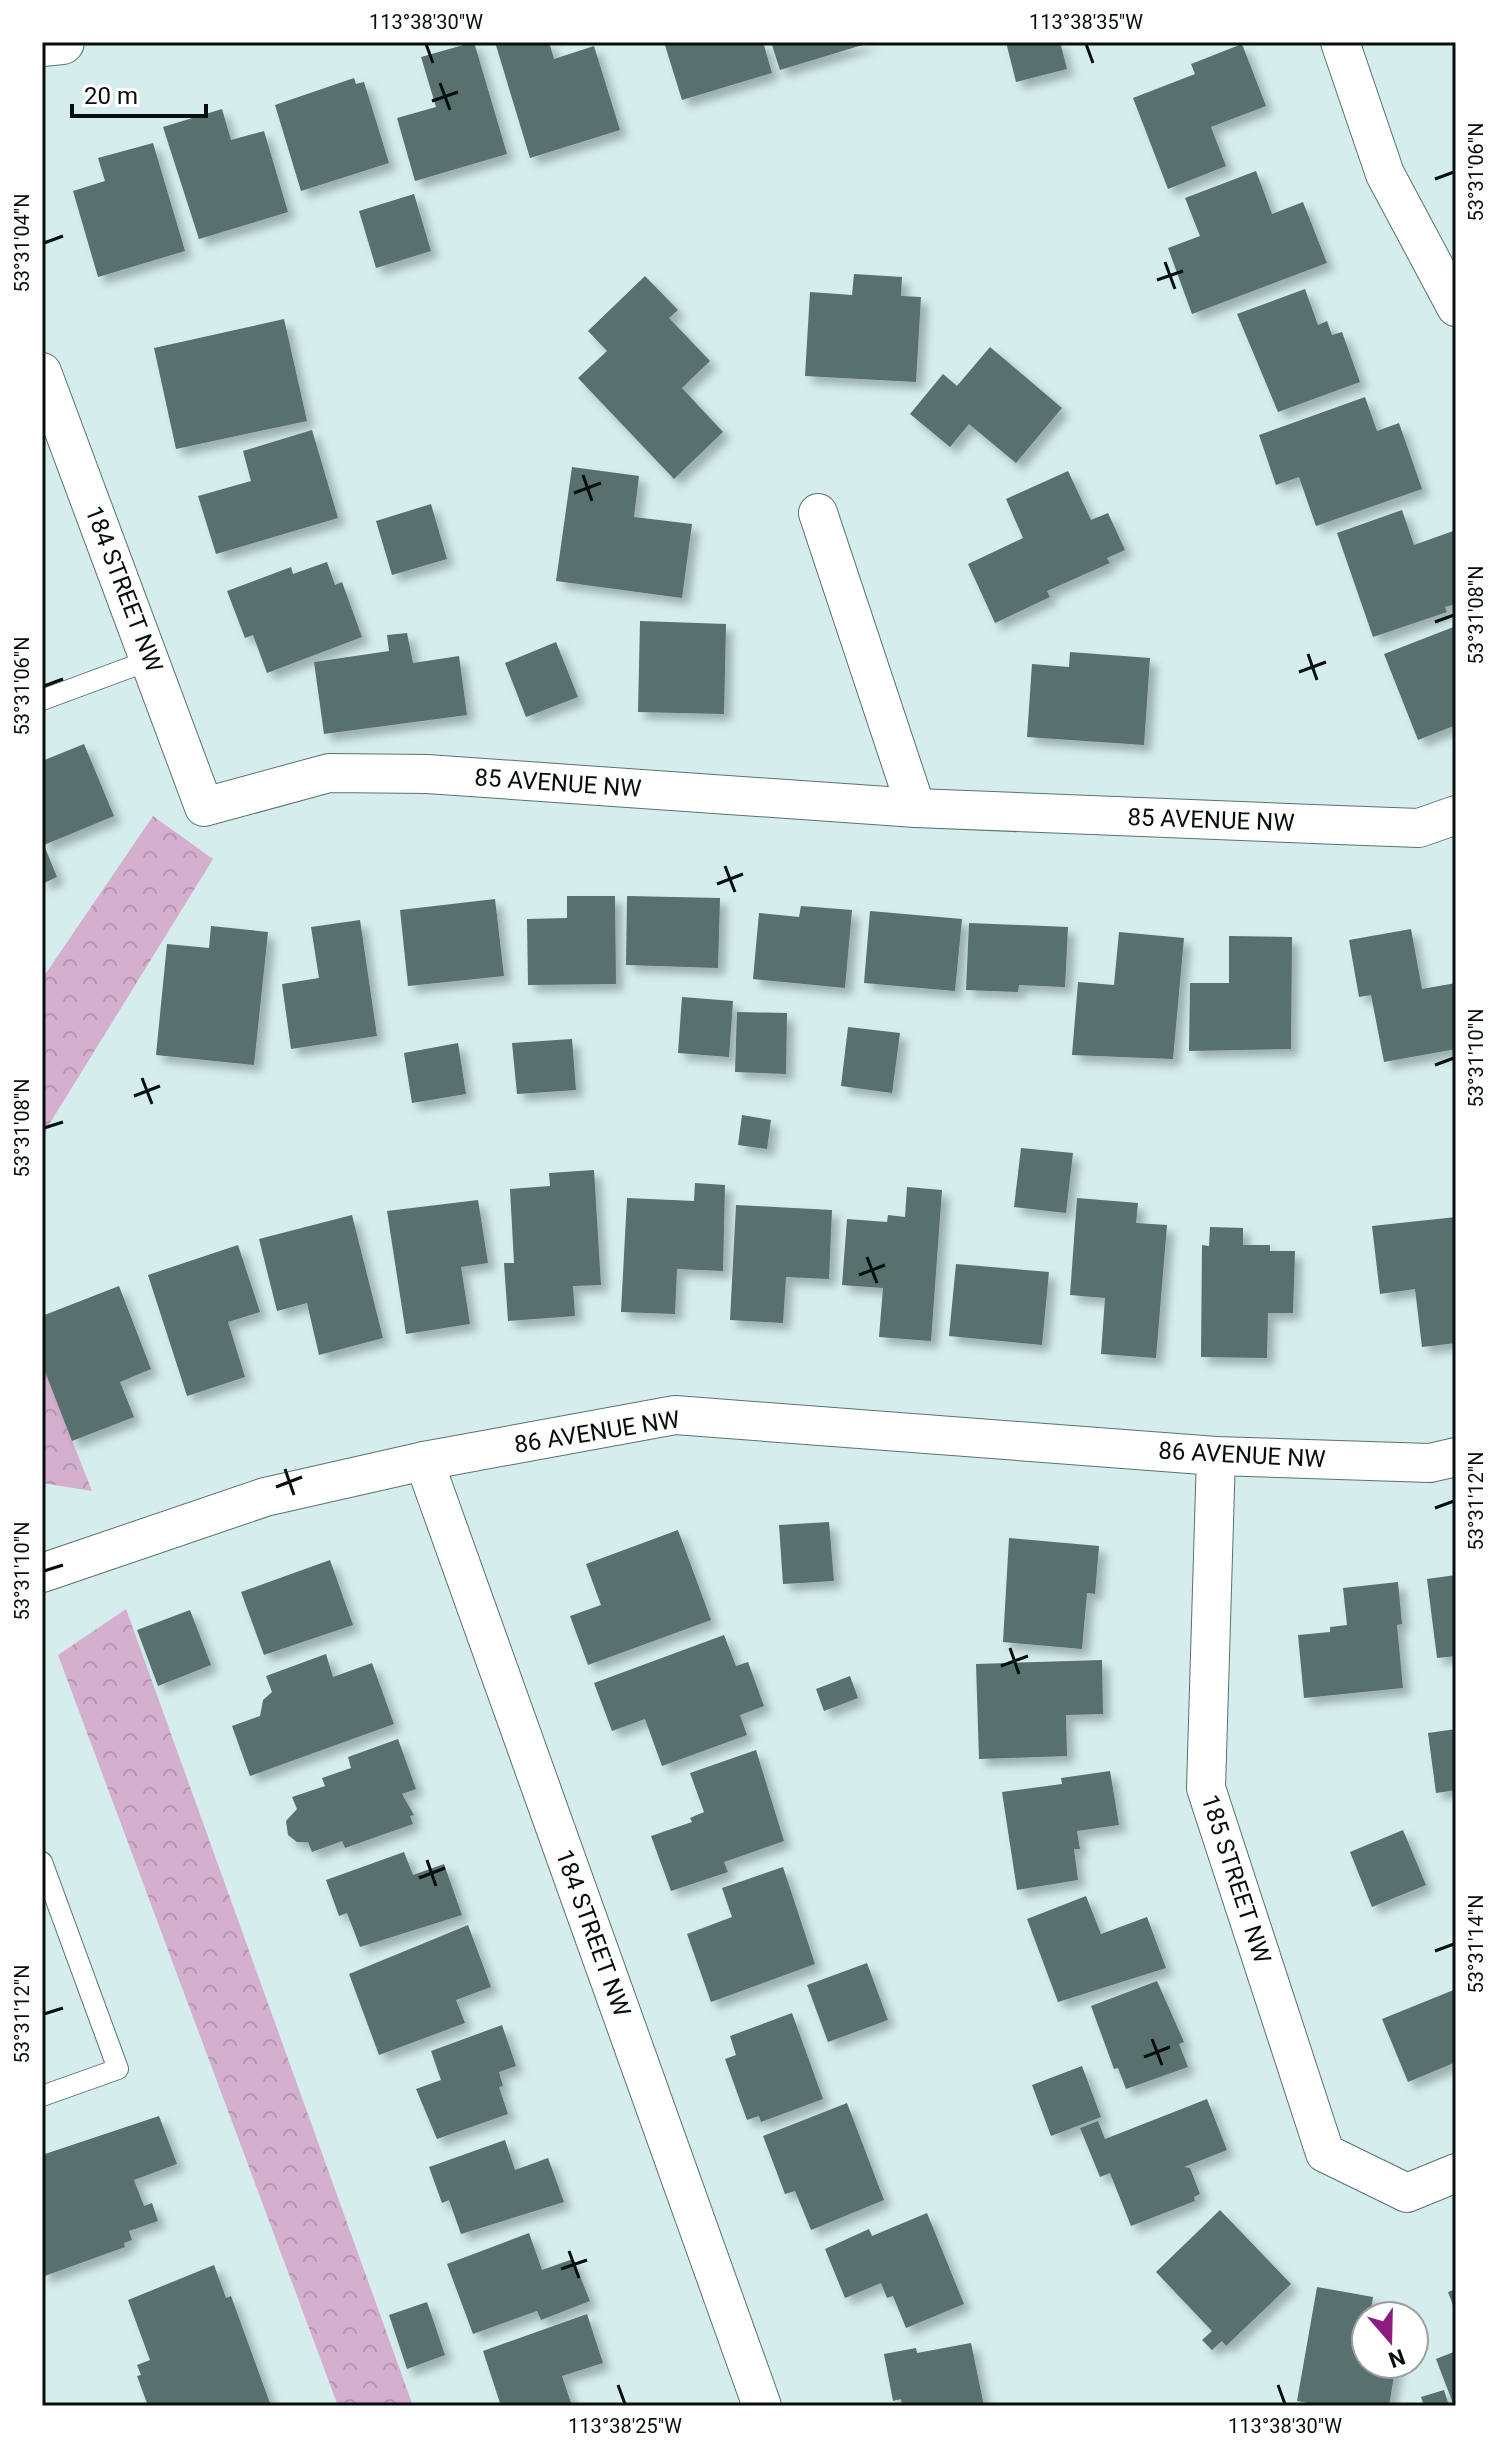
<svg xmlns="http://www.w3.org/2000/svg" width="1498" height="2448" font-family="Roboto,sans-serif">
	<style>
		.park { fill: url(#park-crowns) }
		.building { fill: #596f6e; filter: url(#shadow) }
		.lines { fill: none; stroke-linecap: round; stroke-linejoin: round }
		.service-casing { stroke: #5b7170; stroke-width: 22 }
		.minor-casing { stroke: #5b7170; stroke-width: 40 }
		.tertiary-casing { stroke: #5b7170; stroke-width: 46 }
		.service { stroke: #fff; stroke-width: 20 }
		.minor { stroke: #fff; stroke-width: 38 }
		.tertiary { stroke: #fff; stroke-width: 44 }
		.ticks { fill: none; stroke: #060e0e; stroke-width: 3 }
		.labels { text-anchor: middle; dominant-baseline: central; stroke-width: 7; stroke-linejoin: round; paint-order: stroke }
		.street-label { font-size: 24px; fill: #060e0e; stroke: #fff }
		.neatline { fill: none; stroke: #060e0e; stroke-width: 3 }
		.ticks-label { font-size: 20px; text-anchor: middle; fill: #060e0e }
	</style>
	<defs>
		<pattern id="park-crowns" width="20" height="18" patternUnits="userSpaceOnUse" patternTransform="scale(2)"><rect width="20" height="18" fill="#d5afce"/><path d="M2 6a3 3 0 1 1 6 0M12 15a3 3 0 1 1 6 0" fill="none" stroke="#b595b0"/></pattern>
		<filter id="shadow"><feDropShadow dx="7" dy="7" stdDeviation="4" flood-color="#0004"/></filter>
	</defs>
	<rect width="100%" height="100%" fill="#d5eeed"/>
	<g class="park">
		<polygon points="153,816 213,859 42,1136 42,979"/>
		<polygon points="42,1364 92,1491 42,1483"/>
		<polygon points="126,1609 413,2406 338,2406 58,1655"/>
	</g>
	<g class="building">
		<polygon points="474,42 507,154 415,181 397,118 436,107 421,57"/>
		<polygon points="495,42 549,42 554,59 594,46 620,130 530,158"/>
		<polygon points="664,42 763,42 772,73 682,100"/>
		<polygon points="771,42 869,42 869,43 780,70"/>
		<polygon points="1006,42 1060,42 1067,69 1016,82"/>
		<polygon points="1242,44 1266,106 1211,127 1226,166 1168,189 1133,98 1195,74 1191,64"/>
		<polygon points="354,78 356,84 364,82 389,163 301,191 275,105"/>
		<polygon points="222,109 231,140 264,131 288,212 199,239 163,127"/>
		<polygon points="153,143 185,251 98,277 73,191 105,181 98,158"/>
		<polygon points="1256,171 1272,214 1303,202 1327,263 1192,314 1168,248 1200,236 1185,198"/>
		<polygon points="414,194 431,251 376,268 359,211"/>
		<polygon points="854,274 902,277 901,296 921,297 916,382 805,376 810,292 852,295"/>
		<polygon points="645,276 678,310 669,318 710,361 682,388 723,432 674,479 578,378 607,351 588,331"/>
		<polygon points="1305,289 1318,325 1327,321 1332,335 1342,332 1360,382 1278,412 1237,314"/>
		<polygon points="284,319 307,421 176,449 154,348"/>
		<polygon points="990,347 1062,408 1016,463 969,424 950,447 910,414 943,374 957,386"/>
		<polygon points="1365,397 1377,431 1399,423 1422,489 1316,526 1299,477 1276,485 1259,435"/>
		<polygon points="312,430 338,518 216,554 198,496 251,481 243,451"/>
		<polygon points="572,467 639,476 634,517 692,524 682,598 556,581"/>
		<polygon points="1068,471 1091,520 1108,513 1125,550 1107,558 1110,563 1047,591 1050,597 995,623 968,564 1023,538 1006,499"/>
		<polygon points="431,504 447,559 392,575 376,521"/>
		<polygon points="1402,510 1414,545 1456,530 1456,604 1445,607 1447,612 1373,637 1337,533"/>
		<polygon points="327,562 335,585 342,582 362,637 267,673 253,635 245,638 227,591 291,567 293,574"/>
		<polygon points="640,621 726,624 724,714 638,712"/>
		<polygon points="1456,626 1456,725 1418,740 1384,654"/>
		<polygon points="407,633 413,663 459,656 467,715 324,734 314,662 389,651 387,635"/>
		<polygon points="556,642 578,697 526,717 505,663"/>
		<polygon points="1070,652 1150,658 1144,745 1027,737 1032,664 1069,667"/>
		<polygon points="84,744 114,816 44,845 57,877 42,884 42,761"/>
		<polygon points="567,896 615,896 616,984 528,985 527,919 567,918"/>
		<polygon points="627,896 720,898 718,968 626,965"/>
		<polygon points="495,899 504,976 408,986 400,910"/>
		<polygon points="801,906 852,910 845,988 753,979 759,913 799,917"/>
		<polygon points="870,911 962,919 955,991 864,983"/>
		<polygon points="360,920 377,1036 291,1049 282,984 319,978 311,927"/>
		<polygon points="969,923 1068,927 1065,987 1019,985 1018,992 966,990"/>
		<polygon points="211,926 268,932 254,1065 156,1055 167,944 209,948"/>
		<polygon points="1411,929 1422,989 1456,983 1456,1049 1384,1062 1371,995 1359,997 1349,940"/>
		<polygon points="1119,932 1184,938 1173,1059 1072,1055 1078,982 1114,985"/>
		<polygon points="1229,936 1292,937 1291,1049 1189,1051 1190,983 1229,983"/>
		<polygon points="682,997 733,1001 729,1057 678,1053"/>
		<polygon points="737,1012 787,1013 786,1074 735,1072"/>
		<polygon points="848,1027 900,1033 892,1093 841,1086"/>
		<polygon points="572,1039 576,1090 517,1094 512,1043"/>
		<polygon points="458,1043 466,1094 412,1103 404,1053"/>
		<polygon points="742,1115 771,1120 767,1149 738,1145"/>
		<polygon points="1021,1148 1073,1153 1066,1213 1014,1207"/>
		<polygon points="594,1170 601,1285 573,1286 575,1316 508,1321 504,1263 514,1263 510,1189 550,1186 549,1173"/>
		<polygon points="695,1183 725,1185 723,1271 677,1269 675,1314 621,1312 627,1198 694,1201"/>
		<polygon points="907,1187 942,1190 931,1341 879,1337 883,1288 842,1285 847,1219 887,1222 888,1215 905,1217"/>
		<polygon points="1077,1198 1138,1203 1136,1223 1167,1225 1156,1358 1101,1354 1105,1298 1070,1295"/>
		<polygon points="478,1200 488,1263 461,1267 470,1324 406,1334 387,1211"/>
		<polygon points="736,1205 832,1210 829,1279 786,1277 783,1323 730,1320"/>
		<polygon points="352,1215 383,1338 319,1355 307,1303 277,1311 259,1239"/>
		<polygon points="1456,1217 1456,1343 1422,1347 1415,1289 1380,1294 1372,1226"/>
		<polygon points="1210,1227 1243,1228 1243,1245 1270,1245 1270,1251 1295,1251 1293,1313 1268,1313 1267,1358 1201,1357 1202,1245 1209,1246"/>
		<polygon points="238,1245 260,1312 228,1322 245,1377 187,1396 148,1275"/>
		<polygon points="956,1264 1049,1272 1042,1345 949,1336"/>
		<polygon points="119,1286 151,1369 120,1382 134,1417 72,1441 42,1364 42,1316"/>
		<polygon points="829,1522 834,1581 783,1584 779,1525"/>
		<polygon points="678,1530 711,1620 588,1665 570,1616 601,1605 586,1564"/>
		<polygon points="1009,1538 1099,1546 1095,1594 1087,1593 1082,1649 1003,1642"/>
		<polygon points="330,1560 353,1625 264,1655 241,1592"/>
		<polygon points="1456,1575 1456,1656 1437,1658 1427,1579"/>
		<polygon points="1398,1582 1402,1624 1397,1625 1403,1688 1304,1698 1298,1635 1330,1632 1330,1627 1347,1625 1343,1588"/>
		<polygon points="190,1610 211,1665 158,1686 137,1630"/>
		<polygon points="724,1635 736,1666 748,1662 764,1706 740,1715 747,1735 662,1766 645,1719 612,1731 594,1683"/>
		<polygon points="326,1654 333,1677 372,1663 394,1724 250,1776 232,1726 260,1716 263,1700 272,1692 266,1676"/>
		<polygon points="1102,1660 1103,1714 1066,1715 1067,1756 979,1759 976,1664"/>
		<polygon points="850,1676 858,1698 824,1711 816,1689"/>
		<polygon points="1456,1729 1456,1790 1436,1793 1428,1733"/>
		<polygon points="398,1739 416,1789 402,1794 414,1815 410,1816 413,1824 345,1848 342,1841 312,1852 308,1842 297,1842 288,1835 286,1821 297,1809 292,1797 325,1786 322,1778 351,1768 348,1757"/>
		<polygon points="756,1750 784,1841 724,1862 728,1872 671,1891 651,1836 692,1822 690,1818 704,1812 690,1773"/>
		<polygon points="1110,1771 1119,1825 1077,1831 1080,1849 1074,1849 1078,1880 1017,1890 1002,1792 1062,1784 1061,1778"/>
		<polygon points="1403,1830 1426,1885 1372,1907 1350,1852"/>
		<polygon points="404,1852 413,1875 444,1864 462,1915 360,1947 347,1913 339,1916 326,1880"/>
		<polygon points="783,1867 815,1964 711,2002 687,1934 732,1917 722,1888"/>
		<polygon points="1086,1896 1101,1934 1147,1917 1166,1968 1058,2002 1027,1919"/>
		<polygon points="468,1925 491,1987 456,2000 465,2023 379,2055 349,1974"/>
		<polygon points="867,1963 888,2020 828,2042 807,1985"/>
		<polygon points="1157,1981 1184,2042 1179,2044 1188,2067 1126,2089 1118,2068 1114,2069 1091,2006"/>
		<polygon points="1456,1989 1456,2062 1408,2082 1382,2019"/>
		<polygon points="792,2013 823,2099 761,2122 759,2116 747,2120 725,2059 736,2055 730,2036"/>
		<polygon points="502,2025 516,2066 499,2072 503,2086 499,2087 508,2114 437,2139 416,2089 441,2080 431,2051"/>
		<polygon points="1082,2066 1101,2117 1051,2136 1032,2085"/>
		<polygon points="1207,2099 1227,2150 1184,2167 1190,2168 1200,2194 1194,2197 1195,2201 1131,2226 1110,2173 1100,2177 1080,2128 1098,2121 1105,2139"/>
		<polygon points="847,2103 884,2200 811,2230 795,2191 785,2194 763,2136"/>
		<polygon points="159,2116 177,2164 134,2180 144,2206 152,2203 158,2221 129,2231 132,2240 124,2243 125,2247 42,2277 42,2155"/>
		<polygon points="505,2140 515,2170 548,2158 564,2202 461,2234 449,2200 442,2203 429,2167"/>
		<polygon points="1220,2210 1291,2284 1226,2346 1222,2341 1212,2350 1202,2340 1212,2331 1156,2272"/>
		<polygon points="927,2213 964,2304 906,2328 893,2296 887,2298 881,2283 845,2298 825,2249 869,2229 872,2236"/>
		<polygon points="529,2233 542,2270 573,2259 590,2301 541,2320 537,2311 473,2334 447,2264"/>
		<polygon points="214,2265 226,2298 231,2296 271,2406 148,2406 137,2376 141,2375 137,2365 150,2360 128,2300"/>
		<polygon points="1317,2287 1373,2297 1370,2316 1366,2316 1366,2364 1396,2364 1389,2406 1324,2406 1297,2401"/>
		<polygon points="1456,2289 1456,2313 1448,2292"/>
		<polygon points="427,2302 445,2355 407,2369 389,2315"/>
		<polygon points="587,2314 603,2363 562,2376 572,2406 501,2406 483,2351"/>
		<polygon points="971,2343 984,2406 902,2406 901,2399 893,2401 884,2354 916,2348 917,2353"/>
		<polygon points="1456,2351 1456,2406 1454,2406 1436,2359"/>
		<polygon points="1444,2390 1449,2406 1424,2406 1421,2397"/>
	</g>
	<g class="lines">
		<defs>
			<g id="service">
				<polyline points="42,700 150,660"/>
				<polyline points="42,1862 118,2069 42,2096"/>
			</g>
			<g id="minor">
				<polyline points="1340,42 1385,174 1456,307"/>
				<polyline points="42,372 204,807 329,773 427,774 916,808 1338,825 1419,828 1456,815"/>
				<polyline points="818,513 916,808"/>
				<polyline points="1216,1456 1206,1788 1325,2153 1407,2193 1456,2173"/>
				<polyline points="424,1461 762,2406"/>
				<polyline points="42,1573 265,1497 424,1461 675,1415 1216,1456 1430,1463 1456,1457"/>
			</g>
			<polyline id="tertiary" points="42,44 62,42"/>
		</defs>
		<use href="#service" class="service-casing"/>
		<use href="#minor" class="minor-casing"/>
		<use href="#tertiary" class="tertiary-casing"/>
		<use href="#service" class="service"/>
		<use href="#minor" class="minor"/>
		<use href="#tertiary" class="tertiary"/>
	</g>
	<path class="ticks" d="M426,44L433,63M1086,44L1093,63M440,83L450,110M432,101L458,92M1435,179L1454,172M44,243L63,236M1165,262L1175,289M1157,280L1183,271M583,475L592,501M574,493L601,483M1435,622L1454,615M1308,654L1317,680M1299,672L1326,662M44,686L63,679M725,866L735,892M717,884L743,874M1435,1065L1454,1058M142,1078L152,1104M134,1096L160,1086M44,1128L63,1122M867,1257L877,1283M859,1275L885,1265M285,1469L294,1495M276,1487L302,1477M1435,1508L1454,1501M44,1571L63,1565M1010,1648L1019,1674M1001,1666L1028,1656M427,1860L436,1886M419,1878L445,1868M1435,1951L1454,1944M44,2014L63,2008M1152,2039L1162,2065M1144,2057L1170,2047M569,2251L579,2278M561,2269L587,2260M618,2385L625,2404M1278,2385L1285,2404"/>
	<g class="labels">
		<g class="street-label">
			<text transform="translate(124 589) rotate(69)">184 STREET NW</text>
			<text transform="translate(558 783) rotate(4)">85 AVENUE NW</text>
			<text transform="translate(1211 820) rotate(2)">85 AVENUE NW</text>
			<text transform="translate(597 1432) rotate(-9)">86 AVENUE NW</text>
			<text transform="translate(1242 1455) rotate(3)">86 AVENUE NW</text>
			<text transform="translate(1236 1879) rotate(72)">185 STREET NW</text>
			<text transform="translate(593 1933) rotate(70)">184 STREET NW</text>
		</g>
	</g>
	<rect width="1498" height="2448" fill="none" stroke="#ffffff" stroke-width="88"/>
	<g transform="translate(1390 2340) rotate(160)"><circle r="38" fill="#ffffff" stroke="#9b9f9f" stroke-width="2"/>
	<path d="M0-6L14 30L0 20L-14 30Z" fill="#8c1d80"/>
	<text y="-12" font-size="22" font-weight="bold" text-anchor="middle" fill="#060e0e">N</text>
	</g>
	<path d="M72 104v12h134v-12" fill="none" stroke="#060e0e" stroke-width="4"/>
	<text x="84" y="104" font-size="24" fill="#060e0e" stroke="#ffffff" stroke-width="6" paint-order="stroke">20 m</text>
	<rect x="44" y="44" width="1410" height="2360" class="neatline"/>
	<g class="ticks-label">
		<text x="426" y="29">113°38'30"W</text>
		<text x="1086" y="29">113°38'35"W</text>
		<text transform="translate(1476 172) rotate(-90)" y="7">53°31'06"N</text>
		<text transform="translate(22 243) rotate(-90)" y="7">53°31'04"N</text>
		<text transform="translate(1476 615) rotate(-90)" y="7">53°31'08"N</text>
		<text transform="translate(22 686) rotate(-90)" y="7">53°31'06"N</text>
		<text transform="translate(1476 1058) rotate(-90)" y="7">53°31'10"N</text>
		<text transform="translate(22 1128) rotate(-90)" y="7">53°31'08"N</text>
		<text transform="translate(1476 1501) rotate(-90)" y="7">53°31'12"N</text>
		<text transform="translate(22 1571) rotate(-90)" y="7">53°31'10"N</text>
		<text transform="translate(1476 1944) rotate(-90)" y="7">53°31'14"N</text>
		<text transform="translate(22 2014) rotate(-90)" y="7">53°31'12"N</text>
		<text x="625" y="2433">113°38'25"W</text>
		<text x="1285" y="2433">113°38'30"W</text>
	</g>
</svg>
